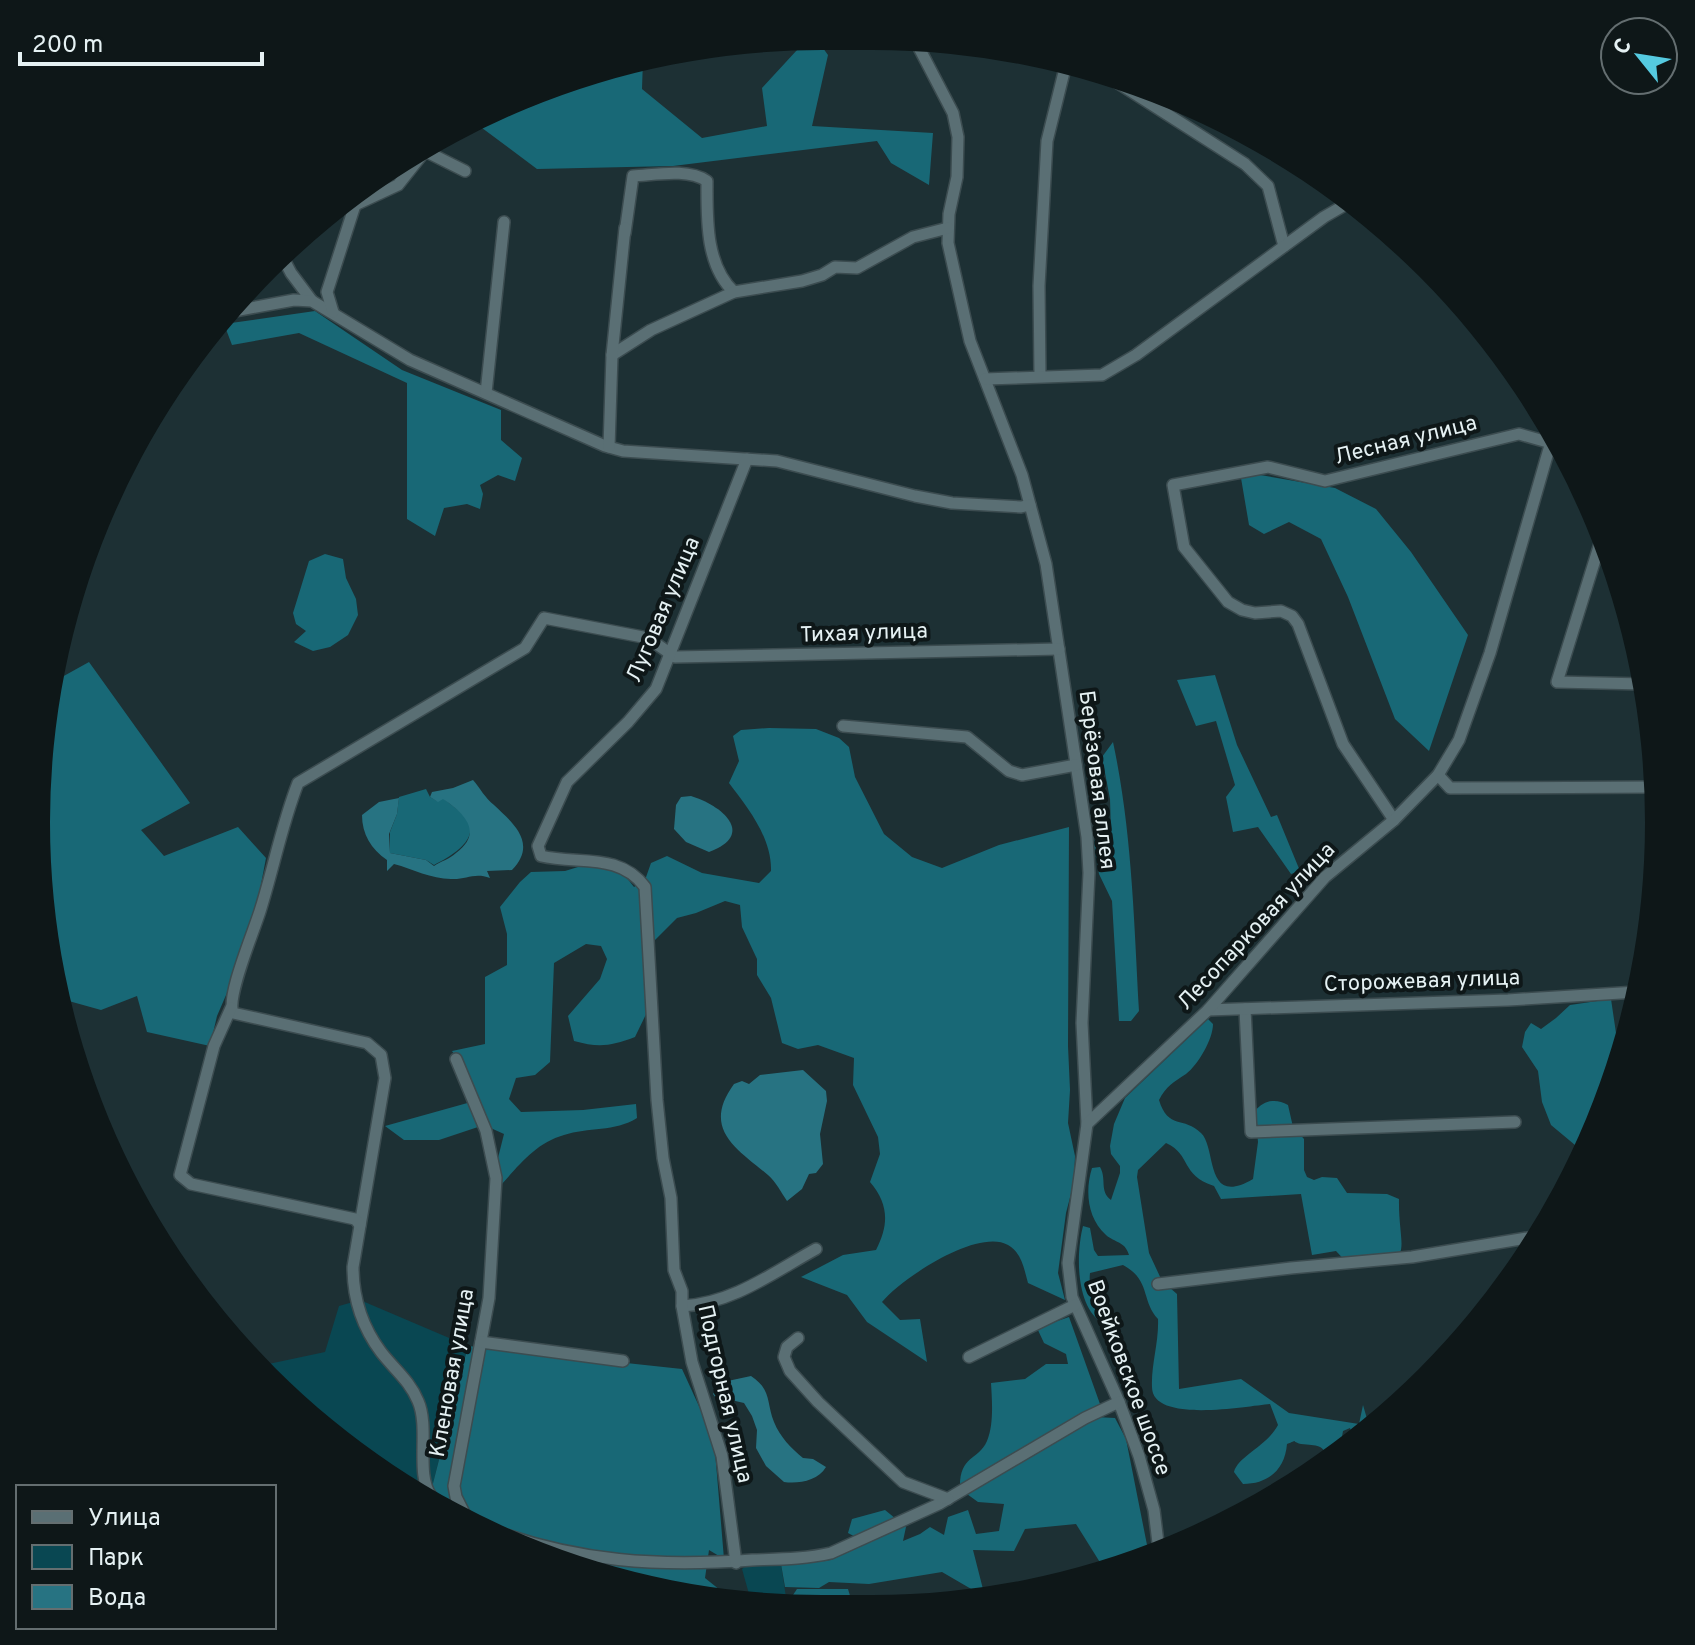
<svg xmlns="http://www.w3.org/2000/svg" width="1695" height="1645" font-family="Overpass,sans-serif">
	<style>
		.green { fill: #094752 }
		.forest { fill: #186876 }
		.water { fill: #277382 }
		.lines { fill: none; stroke-linecap: round; stroke-linejoin: round }
		.minor-casing { stroke: #3c4c50; stroke-width: 14 }
		.minor { stroke: #5a6f74; stroke-width: 11 }
		.labels { text-anchor: middle; dominant-baseline: central; stroke-width: 8; stroke-linejoin: round; paint-order: stroke }
		.street-label { font-size: 22px; fill: #e5f1f3; stroke: #0e1718 }
	</style>
	<rect width="100%" height="100%" fill="#1d3034"/>
	<g class="green">
		<polygon points="360,1300 468,1346 428,1503 304,1414 259,1366 325,1352 339,1306"/>
		<polygon points="781,1564 787,1604 752,1603 752,1595 749,1594 742,1569 746,1566"/>
	</g>
	<g class="forest">
		<polygon points="809,37 815,37 828,55 812,126 933,133 929,185 891,163 877,141 673,166 537,169 478,125 478,119 521,96 643,59 642,89 702,138 767,126 762,88"/>
		<polygon points="315,311 402,370 501,410 501,440 522,458 515,481 498,475 480,485 483,494 480,509 467,504 444,508 435,536 407,519 407,383 299,333 232,345 224,324"/>
		<polygon points="1249,473 1335,488 1376,509 1411,552 1468,635 1429,751 1395,719 1348,597 1321,539 1289,522 1264,534 1249,525 1241,478"/>
		<polygon points="325,554 343,559 346,578 356,599 358,615 348,635 330,647 313,651 294,642 306,631 296,624 293,613 309,561"/>
		<polygon points="89,662 190,803 141,830 164,856 238,827 266,858 251,937 217,1016 210,1046 147,1032 137,996 101,1010 58,998 38,873 43,719 53,682"/>
		<polygon points="1215,675 1237,745 1271,817 1277,815 1300,871 1291,874 1258,827 1233,832 1226,797 1235,785 1216,721 1196,726 1177,680"/>
		<path d="M769,728L816,729L839,738L849,747L855,777L884,834L912,857L942,868L999,845L1069,827L1068,1046L1070,1090L1068,1123L1075,1156L1074,1182L1066,1213L1058,1273L1065,1300L1028,1283C1024,1269 1022,1253 1008,1245C977,1228 901,1279 882,1302L900,1320L920,1319L927,1362L867,1322L847,1295L801,1277L843,1255L876,1250C889,1225 889,1204 870,1182L880,1154L878,1137L853,1085L854,1058L818,1045L798,1049L782,1043L771,998L757,975V959L742,927L740,905L725,901L696,913L677,918L646,949L650,1006L635,1037C611,1046 599,1048 574,1041L568,1016L600,979L607,959L601,946L586,944L554,963L550,1062L535,1075L516,1078L509,1099L521,1112L583,1110L636,1104L637,1118C615,1132 588,1127 564,1135C536,1143 520,1164 501,1185L496,1166L504,1134L484,1125L439,1140H404L385,1126L471,1102L473,1083L452,1051L485,1044V977L507,965V934L500,907L520,882L531,872L565,871L591,863L623,873L634,887L645,880L651,863L667,856L702,873L759,883L771,871C772,838 748,808 729,783L739,761L733,736L741,730Z"/>
		<path d="M1113,742C1132,831 1134,920 1139,1011L1131,1021H1119L1112,901L1099,874L1093,841L1111,832L1110,799L1102,757Z"/>
		<path d="M426,789L430,797L437,801L443,798C451,805 464,813 468,821C479,842 447,858 434,865L426,860L390,853V832L397,814L399,797Z"/>
		<polygon points="1611,999 1616,1033 1627,1033 1617,1076 1580,1158 1575,1145 1551,1125 1542,1102 1538,1071 1522,1047 1525,1032 1531,1023 1541,1029 1556,1018 1570,1005"/>
		<path d="M1208,1019L1213,1024C1213,1039 1198,1065 1186,1074C1174,1082 1166,1086 1159,1100C1168,1130 1184,1116 1201,1133C1217,1148 1204,1208 1253,1179L1258,1142L1255,1111C1264,1100 1276,1098 1288,1105L1293,1127L1304,1139V1170L1307,1177L1314,1180L1322,1177L1337,1178L1347,1193L1387,1194L1399,1199C1398,1253 1420,1264 1350,1266L1336,1251L1312,1255L1301,1194L1221,1199L1214,1186C1180,1175 1192,1155 1166,1143L1138,1170L1137,1177L1149,1253L1162,1281L1177,1294L1179,1389L1241,1379L1289,1413L1359,1424L1363,1405L1370,1429L1355,1443L1350,1428L1343,1431L1339,1454L1328,1461C1324,1443 1317,1446 1301,1444C1289,1441 1300,1439 1287,1444C1285,1469 1269,1484 1243,1484L1234,1472C1238,1456 1266,1447 1278,1425L1270,1404C1247,1406 1152,1424 1152,1387C1151,1365 1159,1342 1158,1319C1141,1301 1151,1280 1123,1265L1090,1273C1087,1299 1106,1304 1104,1324C1075,1308 1076,1253 1083,1226L1090,1228L1094,1250L1098,1256L1129,1255C1125,1241 1115,1243 1106,1235C1087,1218 1085,1190 1092,1168L1100,1167C1107,1179 1099,1191 1111,1200L1120,1173V1166L1111,1154L1110,1146L1114,1124L1125,1098Z"/>
		<path d="M1069,1317L1100,1404L1095,1417L1115,1418L1126,1439L1149,1555L1110,1570L1101,1564L1076,1524L1025,1529L1014,1551L973,1550L985,1597L942,1572L869,1584L829,1582L819,1588L785,1587L781,1564L831,1560L868,1543L872,1539L863,1541L848,1533L852,1519L885,1510L906,1527L903,1541L920,1534L930,1527L944,1535L948,1517L968,1510L976,1534L999,1531L1004,1504L978,1502L960,1489C959,1455 978,1461 987,1441C994,1425 992,1400 991,1383L1025,1379L1046,1364H1068L1066,1354L1044,1343L1037,1328Z"/>
		<polygon points="468,1346 682,1369 714,1439 724,1559 709,1550 705,1578 720,1590 701,1598 570,1567 428,1503"/>
		<polygon points="797,1589 848,1589 853,1606 787,1604"/>
	</g>
	<g class="water">
		<path d="M473,780C480,788 485,798 494,805C513,823 538,843 512,870L487,871L490,878C474,872 466,880 451,879C431,879 413,869 394,864L387,871V860C371,849 362,834 362,815L379,802L399,798L397,814L389,834L390,853L426,860L434,866C441,861 450,859 456,853C484,832 464,813 443,799L438,802L430,797L432,792L453,788Z"/>
		<path d="M691,796C721,805 757,834 709,852L686,842L674,829L676,805L681,797Z"/>
		<path d="M803,1070L826,1091L827,1101L820,1134L823,1164L816,1173L809,1174L802,1189L787,1201C781,1192 776,1182 768,1175C737,1149 701,1129 734,1084L742,1081L749,1084L760,1075Z"/>
		<path d="M751,1376C772,1390 766,1402 774,1422C780,1437 791,1448 803,1458L813,1459L826,1467C818,1481 798,1484 784,1482L766,1466L756,1448L757,1430L752,1416L744,1403L731,1400L722,1406L713,1394L723,1382Z"/>
	</g>
	<g class="lines">
		<defs>
			<g id="minor">
				<polyline points="915,40 953,113 958,137 957,177 949,214 948,243 970,341 1022,475 1046,564 1087,837 1089,873 1082,1023 1087,1124 1068,1263 1072,1297 1119,1402 1139,1456 1154,1510 1159,1551"/>
				<polyline points="1101,72 1245,164 1268,186 1284,246"/>
				<polyline points="355,205 398,185 425,151 465,171"/>
				<path d="M625,233L633,176C655,175 687,168 707,181C707,217 705,265 734,292"/>
				<polyline points="281,254 291,273 312,301"/>
				<polyline points="229,312 294,300 312,301 410,360 605,446 623,451 777,461 915,496 952,503 1021,507 1030,505"/>
				<polyline points="333,312 327,292 355,205"/>
				<polyline points="612,355 651,330 734,292 802,281 822,275 835,267 857,268 913,237 948,228"/>
				<polyline points="1040,376 1039,286 1047,141 1066,64"/>
				<polyline points="985,379 1102,375 1136,355 1324,217 1350,202"/>
				<polyline points="486,393 504,222"/>
				<polyline points="609,447 612,355 625,228"/>
				<polyline points="1602,537 1557,682 1643,684"/>
				<path d="M1059,649L675,657L648,638L544,618L525,648L298,783C282,824 274,866 261,908C255,929 226,996 233,1013L367,1043L381,1055L385,1078L353,1267C353,1298 363,1328 381,1352C394,1369 410,1381 418,1401C430,1428 415,1474 431,1496C443,1513 470,1522 489,1529C577,1562 659,1567 752,1560C779,1559 805,1559 831,1553L939,1504L1085,1418L1119,1402"/>
				<polyline points="843,726 967,737 1009,771 1022,775 1076,765"/>
				<polyline points="1438,775 1450,788 1657,787"/>
				<polyline points="1655,787 1655,831"/>
				<polyline points="1394,820 1343,744 1298,624 1292,616 1281,611 1255,613 1242,610 1228,602 1184,547 1173,485 1268,467 1325,481 1519,434 1551,443"/>
				<polyline points="231,1008 214,1046 180,1175 191,1184 355,1219 360,1225"/>
				<polyline points="1245,1009 1251,1132 1515,1122"/>
				<polyline points="1208,1010 1508,1000 1637,992"/>
				<polyline points="456,1059 486,1131 496,1178 489,1298 454,1486 456,1497 468,1521"/>
				<polyline points="1087,1124 1208,1010 1325,877 1394,820 1438,775 1459,740 1490,653 1553,435"/>
				<polyline points="1158,1284 1291,1268 1412,1257 1539,1236"/>
				<path d="M682,1306C732,1304 774,1272 816,1249"/>
				<polyline points="798,1338 787,1347 784,1357 790,1371 818,1402 903,1482 948,1499"/>
				<polyline points="481,1342 623,1361"/>
				<polyline points="969,1357 1075,1305"/>
				<path d="M736,1563L722,1456L692,1362L682,1306V1291L674,1270L671,1198L663,1158L657,1100L645,887C619,852 578,865 541,856L538,846L567,782L628,722L656,689L747,459"/>
			</g>
		</defs>
		<use href="#minor" class="minor-casing"/>
		<use href="#minor" class="minor"/>
	</g>
	<g class="labels">
		<g class="street-label">
			<text transform="translate(1406 441) rotate(-14)">Лесная улица</text>
			<text transform="translate(664 610) rotate(-67)">Луговая улица</text>
			<text transform="translate(864 634) rotate(-2)">Тихая улица</text>
			<text transform="translate(1096 780) rotate(83)">Берёзовая аллея</text>
			<text transform="translate(1257 927) rotate(-47)">Лесопарковая улица</text>
			<text transform="translate(1422 982) rotate(-2)">Сторожевая улица</text>
			<text transform="translate(453 1373) rotate(-80)">Кленовая улица</text>
			<text transform="translate(1128 1378) rotate(70)">Воейковское шоссе</text>
			<text transform="translate(724 1394) rotate(77)">Подгорная улица</text>
		</g>
	</g>
	<path d="M0 0H1695V1645H0ZM822 50H873A772 772 0 0 1 1645 822V823A772 772 0 0 1 873 1595H822A772 772 0 0 1 50 823V822A772 772 0 0 1 822 50Z" fill="#0e1718" fill-rule="evenodd"/>
	<rect x="16" y="1485" width="260" height="144" fill="#0e1718" stroke="#646e70" stroke-width="2"/>
	<rect x="32" y="1511" width="40" height="12" fill="#5a6f74" stroke="#646e70" stroke-width="2"/>
	<text x="88" y="1525" font-size="24" fill="#e5f1f3">Улица</text>
	<rect x="32" y="1545" width="40" height="24" fill="#094752" stroke="#646e70" stroke-width="2"/>
	<text x="88" y="1565" font-size="24" fill="#e5f1f3">Парк</text>
	<rect x="32" y="1585" width="40" height="24" fill="#277382" stroke="#646e70" stroke-width="2"/>
	<text x="88" y="1605" font-size="24" fill="#e5f1f3">Вода</text>
	<g transform="translate(1639 56) rotate(300)"><circle r="38" fill="#0e1718" stroke="#646e70" stroke-width="2"/>
	<path d="M0-6L14 30L0 20L-14 30Z" fill="#55cae0"/>
	<text y="-12" font-size="22" font-weight="bold" text-anchor="middle" fill="#e5f1f3">С</text>
	</g>
	<path d="M20 52v12h242v-12" fill="none" stroke="#e5f1f3" stroke-width="4"/>
	<text x="32" y="52" font-size="24" fill="#e5f1f3" stroke="#0e1718" stroke-width="6" paint-order="stroke">200 m</text>
</svg>
